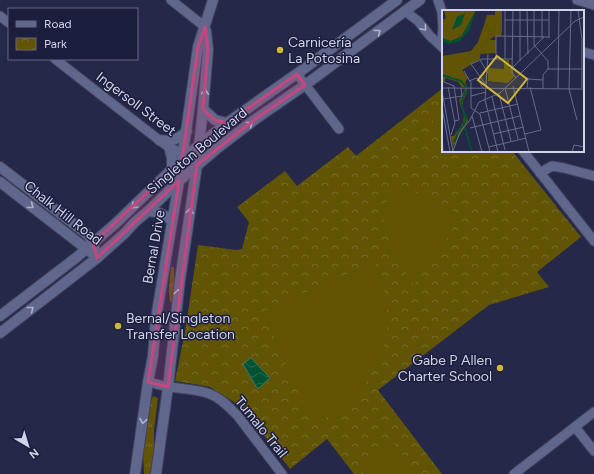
<svg xmlns="http://www.w3.org/2000/svg" width="594" height="474" font-family="Figtree,sans-serif">
	<style>
		.grass { fill: url(#grass-tufts) }
		.park { fill: url(#park-crowns) }
		.pitch { fill: #615405 }
		.water { fill: url(#water-waves); stroke: #3e7968 }
		.lines { fill: none; stroke-linecap: round; stroke-linejoin: round }
		.minor-casing { stroke: #41435e; stroke-width: 11 }
		.tertiary-casing { stroke: #41435e; stroke-width: 12 }
		.secondary-casing { stroke: #41435e; stroke-width: 12 }
		.minor { stroke: #61678c; stroke-width: 9 }
		.tertiary { stroke: #61678c; stroke-width: 10 }
		.secondary { stroke: #61678c; stroke-width: 10 }
		.oneway { stroke: #aeb3cc }
		.marked { fill: #c5477e; fill-opacity: 0.2; stroke: #c5477e; stroke-width: 3; stroke-linejoin: round }
		.poi-dot { fill: #d0b836; stroke: #1c1e3e; stroke-width: 1.5 }
		.labels { text-anchor: middle; dominant-baseline: central; stroke-width: 3; stroke-linejoin: round; paint-order: stroke }
		.poi-label { font-size: 14px; fill: #cfd3e8; stroke: #1c1e3e; text-anchor: start }
		.street-label { font-size: 14px; fill: #cfd3e8; stroke: #1c1e3e }
		.inset-river { fill: none; stroke: #005231; stroke-width: 2 }
		.inset-road { fill: none; stroke: #696c89; stroke-width: 1 }
		.view { fill: #d0b836; fill-opacity: 0.15; stroke: #d0b836; stroke-width: 2 }
		.inset-edge { fill: none; stroke: #cfd3e8; stroke-width: 2 }
	</style>
	<defs>
		<pattern id="grass-tufts" width="24" height="20" patternUnits="userSpaceOnUse"><rect width="24" height="20" fill="#615405"/><path d="M3 7l-1-3M5 7V3M7 7l1-3M15 17l-1-3M17 17v-4M19 17l1-3" fill="none" stroke="#776c29"/></pattern>
		<pattern id="park-crowns" width="20" height="18" patternUnits="userSpaceOnUse"><rect width="20" height="18" fill="#615405"/><path d="M2 6a3 3 0 1 1 6 0M12 15a3 3 0 1 1 6 0" fill="none" stroke="#776c29"/></pattern>
		<pattern id="water-waves" width="16" height="10" patternUnits="userSpaceOnUse"><rect width="16" height="10" fill="#005231"/><path d="M0 5q4-4 8 0t8 0" fill="none" stroke="#246a4f"/></pattern>
	</defs>
	<rect width="100%" height="100%" fill="#252849"/>
	<g class="grass">
		<path d="M171,267H174V285L172,302H170C168,290 170,279 171,267Z"/>
		<polygon points="153,396 158,398 154,430 154,464 152,474 144,474 143,452 151,402"/>
	</g>
	<polygon class="park" points="443,88 443,151 512,151 581,237 537,272 549,287 489,305 378,390 442,474 354,474 327,439 290,469 242,407 210,387 194,384 175,381 185,332 198,245 236,250 242,249 249,222 237,207 285,171 297,186 348,147 356,156"/>
	<g class="pitch">
		<polygon points="437,107 443,114 443,134 428,114"/>
		<polygon points="394,182 455,212 458,219 441,250 414,284 396,260 382,214"/>
		<path d="M375,262C401,322 385,381 329,416C324,419 318,421 312,423L265,315L268,309Z"/>
		<polygon points="391,440 417,474 365,474 358,465"/>
	</g>
	<polygon class="water" points="251,358 270,378 259,388 257,388 243,364"/>
	<g class="lines">
		<defs>
			<g id="minor">
				<polyline points="171,0 205,27"/>
				<polyline points="438,0 442,12 443,29 441,46 443,48"/>
				<polyline points="577,0 594,5"/>
				<polyline points="405,11 418,21 430,36 441,46"/>
				<polyline points="0,16 9,23"/>
				<polyline points="583,52 594,55"/>
				<polyline points="55,59 159,140 169,147 183,154"/>
				<polyline points="297,74 339,129"/>
				<polyline points="523,151 594,241"/>
				<polyline points="540,173 552,166 564,168 594,176"/>
				<path d="M148,382C156,384 163,386 170,387C183,389 197,389 210,394C221,398 229,407 237,415L282,474"/>
				<polyline points="575,427 594,451"/>
				<polyline points="514,474 594,412"/>
			</g>
			<g id="tertiary">
				<path d="M159,140C172,142 177,140 187,131"/>
				<polyline points="0,167 88,235 93,243 97,258"/>
				<polyline points="0,182 93,254"/>
				<polyline points="135,474 148,382 153,356 156,318 179,181 198,47 213,0"/>
				<polyline points="156,474 168,387 180,280 197,165 203,109 208,50 206,31"/>
			</g>
			<g id="secondary">
				<polyline points="203,109 215,120 227,123"/>
				<polyline points="169,147 172,158 172,169"/>
				<path d="M148,211C159,212 164,214 172,221"/>
				<polyline points="0,316 77,257 116,223 172,169 199,145 227,123 305,68 397,0"/>
				<polyline points="0,333 97,258 125,233 135,222 148,211 179,181 219,147 257,118 305,85 420,0"/>
			</g>
		</defs>
		<use href="#minor" class="minor-casing"/>
		<use href="#tertiary" class="tertiary-casing"/>
		<use href="#secondary" class="secondary-casing"/>
		<use href="#minor" class="minor"/>
		<use href="#tertiary" class="tertiary"/>
		<use href="#secondary" class="secondary"/>
	</g>
	<defs><path id="oneway-chevron" d="M-2-3.5L2.5 0L-2 3.5" fill="none" stroke-width="1.6" stroke-linecap="round" stroke-linejoin="round"/></defs>
	<g class="oneway">
		<use href="#oneway-chevron" transform="translate(424 28) rotate(50)"/>
		<use href="#oneway-chevron" transform="translate(378 32) rotate(-37)"/>
		<use href="#oneway-chevron" transform="translate(205 92) rotate(-86)"/>
		<use href="#oneway-chevron" transform="translate(250 124) rotate(-38)"/>
		<use href="#oneway-chevron" transform="translate(31 206) rotate(38)"/>
		<use href="#oneway-chevron" transform="translate(134 206) rotate(136)"/>
		<use href="#oneway-chevron" transform="translate(190 211) rotate(-82)"/>
		<use href="#oneway-chevron" transform="translate(178 292) rotate(-84)"/>
		<use href="#oneway-chevron" transform="translate(31 309) rotate(-38)"/>
		<use href="#oneway-chevron" transform="translate(143 421) rotate(99)"/>
	</g>
	<path class="marked" d="M205,27L208,50L203,109L215,120L227,123L297,74L305,85L257,118L197,165L168,387L148,382L179,181L97,258L93,243L182,160L198,47Z"/>
	<g class="poi-dot">
		<circle cx="280" cy="50" r="4"/>
		<circle cx="118" cy="326" r="4"/>
		<circle cx="500" cy="368" r="4"/>
	</g>
	<g class="labels">
		<g class="poi-label">
			<text x="288" y="42">Carnicería<tspan x="288" dy="16">La Potosina</tspan></text>
			<text x="126" y="318">Bernal/Singleton<tspan x="126" dy="16">Transfer Location</tspan></text>
			<text x="492" y="360" text-anchor="end">Gabe P Allen<tspan x="492" dy="16">Charter School</tspan></text>
		</g>
		<g class="street-label">
			<text transform="translate(136 104) rotate(37)">Ingersoll Street</text>
			<text transform="translate(197 151) rotate(-40)">Singleton Boulevard</text>
			<text transform="translate(63 213) rotate(38)">Chalk Hill Road</text>
			<text transform="translate(154 247) rotate(-80)">Bernal Drive</text>
			<text transform="translate(261 427) rotate(51)">Tumalo Trail</text>
		</g>
	</g>
	<g transform="translate(442 10)">
		<rect width="142" height="142" fill="#252849"/>
		<path d="M2,0H34L20,26L8,32L0,28V10L4,8ZM43,12L51,27L39,38L38,49L20,60L26,68L23,72L25,77H20L16,72L4,68L0,76V46L29,41L36,32ZM23,79H25V82L21,91V98L26,111L11,137L9,126H12L21,113L22,105L17,91Z" fill="#615405"/>
		<path d="M53,0H60V20L59,26L51,27L43,12L45,5H53ZM47,30H54V43L38,44L39,38Z" fill="#615405"/>
		<path d="M62,50H67V58H70L72,67L66,73L46,71V58L62,59Z" fill="#615405"/>
		<path d="M34,0L27,21L18,31L6,34L0,31V28L9,31L19,27ZM23,3L19,15L10,20L15,7Z" fill="#005231"/>
		<path class="inset-river" d="M0,65L19,71L24,77M21,116L24,109L19,93L24,80M23,118L30,142M12,132L20,116"/>
		<path class="inset-road" d="M71,0L70,63L74,68M78,0V51M85,0L86,44M92,0V35L106,51V59L101,65V78M129,0L127,79L135,110M136,0L140,29V78M63,10H107M100,28V0M107,28V0M46,44L43,90L56,142M54,49V26L107,27M63,49V0M38,50L46,63M71,57L102,27M106,59H140M22,61L29,73V98L38,104L48,142M27,71L35,68L41,78M2,72L12,76L17,110L12,111M44,75L29,54L40,49H70M71,76L87,142M6,77L13,113L9,125M0,78L142,79M63,78L76,129M85,78L86,69L101,70M116,78L117,0M0,81L11,142M57,84L69,131M29,86L44,82M50,87L63,140M1,89L20,86L19,78M0,97L8,142M38,103L76,94M30,106L40,142M28,118L78,106M0,120L1,142M51,124L82,117M83,124L99,120L88,77M47,137L84,128M11,141L18,122L28,110L37,92L58,83L133,11L142,7M130,142L132,135L142,137"/>
		<path class="view" d="M55,46L85,69L66,93L36,70Z"/>
		<rect width="142" height="142" class="inset-edge"/>
	</g>
	<rect x="8" y="8" width="130" height="52" fill="#1c1e3e" stroke="#646682"/>
	<rect x="16" y="21" width="20" height="6" fill="#61678c" stroke="#646682"/>
	<text x="44" y="28" font-size="12" fill="#cfd3e8">Road</text>
	<rect x="16" y="38" width="20" height="12" fill="url(#park-crowns)" stroke="#646682"/>
	<text x="44" y="48" font-size="12" fill="#cfd3e8">Park</text>
	<g transform="translate(28 446) rotate(142)" stroke="#1c1e3e" stroke-width="3" paint-order="stroke">
	<path d="M0-3L7 15L0 10L-7 15Z" fill="#cfd3e8"/>
	<text y="-6" font-size="11" font-weight="bold" text-anchor="middle" fill="#cfd3e8">N</text>
	</g>
</svg>
